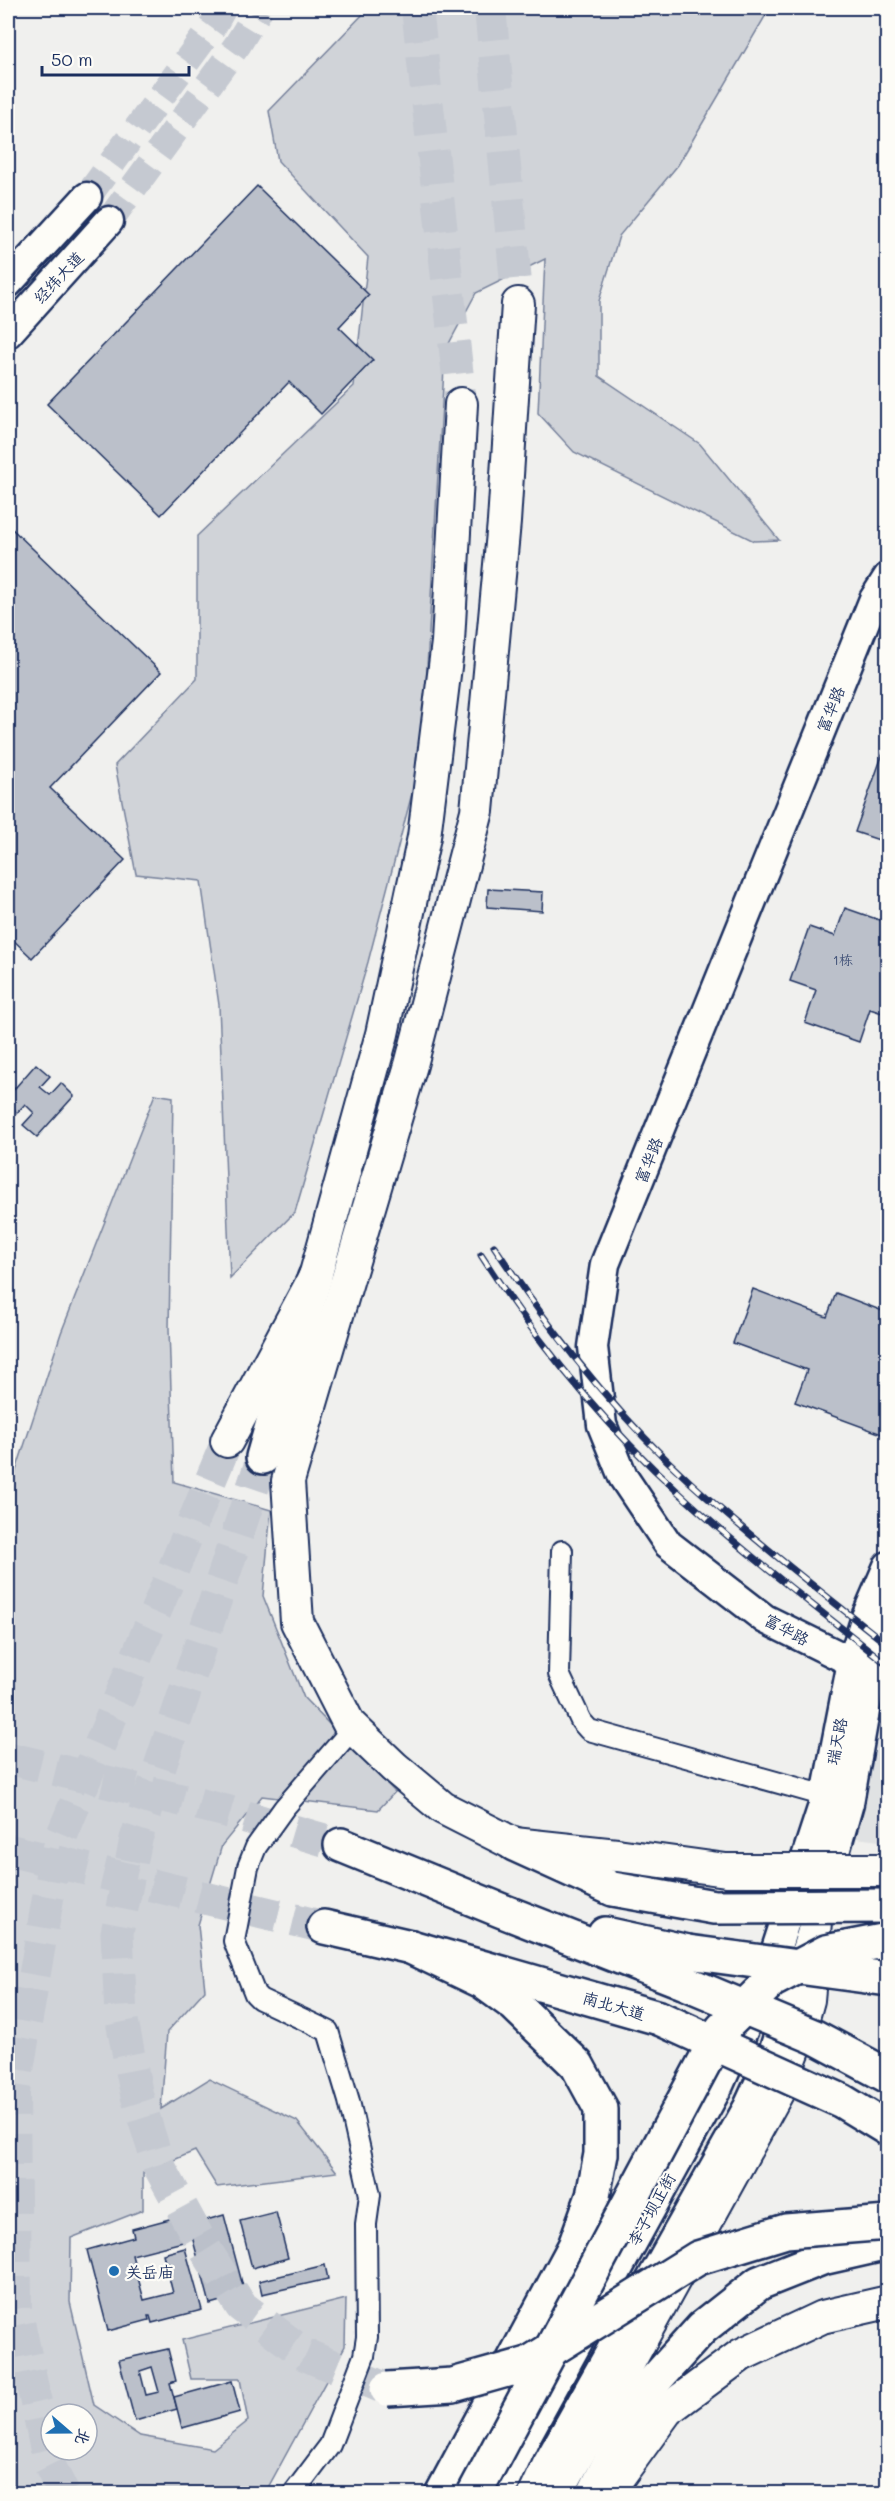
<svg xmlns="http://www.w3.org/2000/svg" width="895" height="2501" font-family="Mali,'LXGW WenKai TC',sans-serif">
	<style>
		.built { fill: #e0e2e3 }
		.green { fill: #d0d3d8; stroke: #76819b; stroke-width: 1.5; fill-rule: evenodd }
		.building { fill: #bbc0ca; stroke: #1b2f5e; stroke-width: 1.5; fill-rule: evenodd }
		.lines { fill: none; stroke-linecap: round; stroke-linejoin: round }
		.secondary-tunnel { stroke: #c5c9d1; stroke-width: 28; stroke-dasharray: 28 14; stroke-linecap: butt }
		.primary-tunnel { stroke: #c5c9d1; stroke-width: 32; stroke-dasharray: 32 16; stroke-linecap: butt }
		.highway-tunnel { stroke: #c5c9d1; stroke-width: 33; stroke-dasharray: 33 16; stroke-linecap: butt }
		.street-casing { stroke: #1b2f5e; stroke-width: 24 }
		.secondary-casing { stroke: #1b2f5e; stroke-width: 33 }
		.primary-casing { stroke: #1b2f5e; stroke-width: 36 }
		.highway-casing { stroke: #1b2f5e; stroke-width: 38 }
		.street { stroke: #fdfcf7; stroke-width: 20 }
		.secondary { stroke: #fdfcf7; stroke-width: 28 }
		.primary { stroke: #fdfcf7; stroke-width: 32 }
		.highway { stroke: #fdfcf7; stroke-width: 33 }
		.rail-casing { stroke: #1b2f5e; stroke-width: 7 }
		.rail { stroke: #fdfcf7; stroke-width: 4.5; stroke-dasharray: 14; stroke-linecap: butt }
		.primary-bridge-casing { stroke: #1b2f5e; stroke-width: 36; stroke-linecap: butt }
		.highway-bridge-casing { stroke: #1b2f5e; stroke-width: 38; stroke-linecap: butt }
		.primary-bridge { stroke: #fdfcf7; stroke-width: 32 }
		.highway-bridge { stroke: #fdfcf7; stroke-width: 33 }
		.poi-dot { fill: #1f6fb2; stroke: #fdfcf7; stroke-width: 2 }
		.labels { text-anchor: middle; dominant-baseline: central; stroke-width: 4.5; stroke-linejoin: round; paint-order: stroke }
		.number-label { font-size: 14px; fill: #435379 }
		.street-label { font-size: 16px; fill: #1b2f5e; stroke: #fdfcf7 }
		.poi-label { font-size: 16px; fill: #1b2f5e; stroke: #fdfcf7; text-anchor: start }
	</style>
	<rect width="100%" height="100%" fill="#f0f0ee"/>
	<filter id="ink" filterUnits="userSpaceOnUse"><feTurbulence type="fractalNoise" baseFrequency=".0167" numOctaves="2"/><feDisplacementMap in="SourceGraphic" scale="12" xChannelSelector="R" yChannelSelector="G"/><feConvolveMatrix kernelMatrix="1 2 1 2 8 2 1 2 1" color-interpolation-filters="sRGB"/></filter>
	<g filter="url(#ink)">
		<polygon class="built" points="887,1708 887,1842 856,1838 885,1710"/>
		<g class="green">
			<polygon points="369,8 770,8 678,165 619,236 599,301 599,376 700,444 779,540 754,541 574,452 538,413 545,259 476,293 445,351 422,755 368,962 295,1212 230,1278 219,1005 201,881 136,874 115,765 197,679 197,536 354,386 368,257 278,161 269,111"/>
			<path d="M155,1094L173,1097L169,1329L174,1482L271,1510L263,1596L304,1698L395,1792L378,1810L262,1796L222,1845L198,1925L205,1990L167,2032L161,2109L209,2079L297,2121L337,2172L217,2187L195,2151L143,2173V2210L71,2238L70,2302L94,2405L140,2436L213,2449L248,2421L240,2379H191L182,2340L346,2299L345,2346L265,2493L8,2494V1495L61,1333ZM51,2414H87V2450H51Z"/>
		</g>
		<g class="building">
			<polygon points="257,186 369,295 339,327 373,360 321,414 289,382 161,515 47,404"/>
			<polygon points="8,525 161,672 50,788 125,860 32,958 8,935"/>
			<polygon points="888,739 888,843 855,832"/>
			<polygon points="488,889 543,892 542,911 487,907"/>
			<polygon points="845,908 888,923 888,1015 870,1009 859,1042 805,1023 816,990 790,981 809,927 835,936"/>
			<polygon points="36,1064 50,1076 40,1087 50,1095 61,1083 74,1096 37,1137 23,1125 34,1113 25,1104 17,1113 8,1104 8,1096"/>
			<polygon points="753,1289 827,1317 836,1293 888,1313 887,1436 795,1402 807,1370 733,1343"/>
			<polygon points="276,2212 288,2258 252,2268 240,2221"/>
			<polygon points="224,2215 245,2294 210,2304 189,2225"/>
			<polygon points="177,2217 183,2242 132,2255 144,2300 173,2293 163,2254 185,2248 202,2310 152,2323 150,2316 148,2316 149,2320 108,2331 87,2250 134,2237 132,2229"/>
			<polygon points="325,2265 328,2279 262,2294 259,2281"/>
			<path d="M168,2349L176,2381L170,2383L177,2409L135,2421L119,2360ZM152,2367L159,2392L146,2395L140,2371Z"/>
			<polygon points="232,2381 240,2412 182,2428 174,2397"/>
		</g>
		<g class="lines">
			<g class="secondary-tunnel">
				<polyline points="87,197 214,24 223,8"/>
				<polyline points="109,221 238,44 260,8"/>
			</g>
			<g class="primary-tunnel">
				<polyline points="417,8 461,404"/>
				<polyline points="490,8 518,304"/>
				<polyline points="64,2494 49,2464 16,2308 14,2092 57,1847 227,1441"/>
			</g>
			<g class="highway-tunnel">
				<polyline points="263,1457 136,1839 117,1933 121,2016 137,2096 159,2166 200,2241 241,2306 306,2355 387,2389"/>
				<polyline points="8,1758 226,1811 341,1845"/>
				<polyline points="8,1850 324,1927"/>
			</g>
			<defs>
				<g id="street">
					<polyline points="562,1551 559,1674 581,1721 589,1730 826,1796"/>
					<polyline points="293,2494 330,2445 364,2356 367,2337 366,2224 370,2195 349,2101 328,2031 260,1999 255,1994 234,1941 248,1867 256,1847 284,1808 353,1728"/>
				</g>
				<g id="secondary">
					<polyline points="8,283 87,197"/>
					<polyline points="8,333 109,221"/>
					<polyline points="888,577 874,599 605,1264 593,1347 602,1425 623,1477 668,1544 765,1619 852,1662 888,1676"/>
					<polyline points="500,2494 527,2435 719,2085 766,1980 826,1796 852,1662 866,1617 888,1566"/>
					<polyline points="533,2494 547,2464 748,2107 772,2055 815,1922 849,1803 872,1671 888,1628"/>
				</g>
				<g id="primary">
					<polyline points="518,304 504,522 477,811 411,1065 288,1481 297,1622 349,1724 394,1767 443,1808 514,1844 617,1855"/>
					<polyline points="227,1441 315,1277 382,1034 424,837 448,642 461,404"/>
					<polyline points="556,2494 778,2091 795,2047 808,2000 815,1922"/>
					<polyline points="606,2494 667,2410 741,2355 822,2317 888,2302"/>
				</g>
				<g id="highway">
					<polyline points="263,1457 315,1277"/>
					<polyline points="514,1844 613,1889"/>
					<polyline points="341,1845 500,1910 681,1981"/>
					<polyline points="324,1927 411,1947 659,2018"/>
					<polyline points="605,1934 688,1952"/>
					<polyline points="411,1947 482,1981 515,2005 577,2065 601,2109 601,2154 593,2196 575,2246 442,2494"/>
					<polyline points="594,2494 646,2390 702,2328 759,2283 822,2258 888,2243"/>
				</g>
			</defs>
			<use href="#street" class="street-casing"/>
			<use href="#secondary" class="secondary-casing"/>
			<use href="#primary" class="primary-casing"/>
			<use href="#highway" class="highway-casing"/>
			<use href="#street" class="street"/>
			<use href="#secondary" class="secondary"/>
			<use href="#primary" class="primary"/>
			<use href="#highway" class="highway"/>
			<defs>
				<g id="rail">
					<path d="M494,1246C551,1332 614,1413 691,1483C754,1540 821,1592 888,1645"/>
					<path d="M481,1255C537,1342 602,1422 678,1492C744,1553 817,1608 888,1665"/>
				</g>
			</defs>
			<use href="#rail" class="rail-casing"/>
			<use href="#rail" class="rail"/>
			<defs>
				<polyline id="primary-bridge" points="617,1855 726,1870 888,1870"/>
				<g id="highway-bridge">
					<polyline points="613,1889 714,1907 888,1906"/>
					<polyline points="688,1952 888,1979"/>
					<polyline points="681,1981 815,2037 888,2076"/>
					<polyline points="659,2018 842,2101 888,2129"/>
					<polyline points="387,2389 453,2385 528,2364 698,2258 786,2231 888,2223"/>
					<polyline points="474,2494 722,2029 771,1981 826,1952 888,1940"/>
				</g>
			</defs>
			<use href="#primary-bridge" class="primary-bridge-casing"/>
			<use href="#highway-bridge" class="highway-bridge-casing"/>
			<use href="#primary-bridge" class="primary-bridge"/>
			<use href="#highway-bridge" class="highway-bridge"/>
		</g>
	</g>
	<circle class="poi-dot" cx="114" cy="2271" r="6"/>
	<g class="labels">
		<g class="number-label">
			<text x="843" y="959">1栋</text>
		</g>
		<g class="street-label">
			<text transform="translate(58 277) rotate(-47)">经纬大道</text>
			<text transform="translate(830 709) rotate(-68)">富华路</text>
			<text transform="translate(648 1160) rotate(-68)">富华路</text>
			<text transform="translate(787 1629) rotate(28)">富华路</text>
			<text transform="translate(836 1741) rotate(-79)">瑞天路</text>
			<text transform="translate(614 2005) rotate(16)">南北大道</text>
			<text transform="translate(651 2209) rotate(-61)">李子坝正街</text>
		</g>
		<g class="poi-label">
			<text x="126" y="2271">关岳庙</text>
		</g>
	</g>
	<rect width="895" height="2501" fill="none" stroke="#fdfcf7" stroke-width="30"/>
	<rect x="15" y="15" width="865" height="2471" fill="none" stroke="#1b2f5e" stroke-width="2" filter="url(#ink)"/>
	<g transform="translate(69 2432) rotate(110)"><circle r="28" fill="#fdfcf7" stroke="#a3aaba" stroke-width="1.5"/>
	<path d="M0-4.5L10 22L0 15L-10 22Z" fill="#1f6fb2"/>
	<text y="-9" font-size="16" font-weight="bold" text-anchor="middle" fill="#1b2f5e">北</text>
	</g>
	<path d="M42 66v9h147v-9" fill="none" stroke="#1b2f5e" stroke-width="3"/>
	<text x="51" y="66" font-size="18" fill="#1b2f5e" stroke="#fdfcf7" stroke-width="4.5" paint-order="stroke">50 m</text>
</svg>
